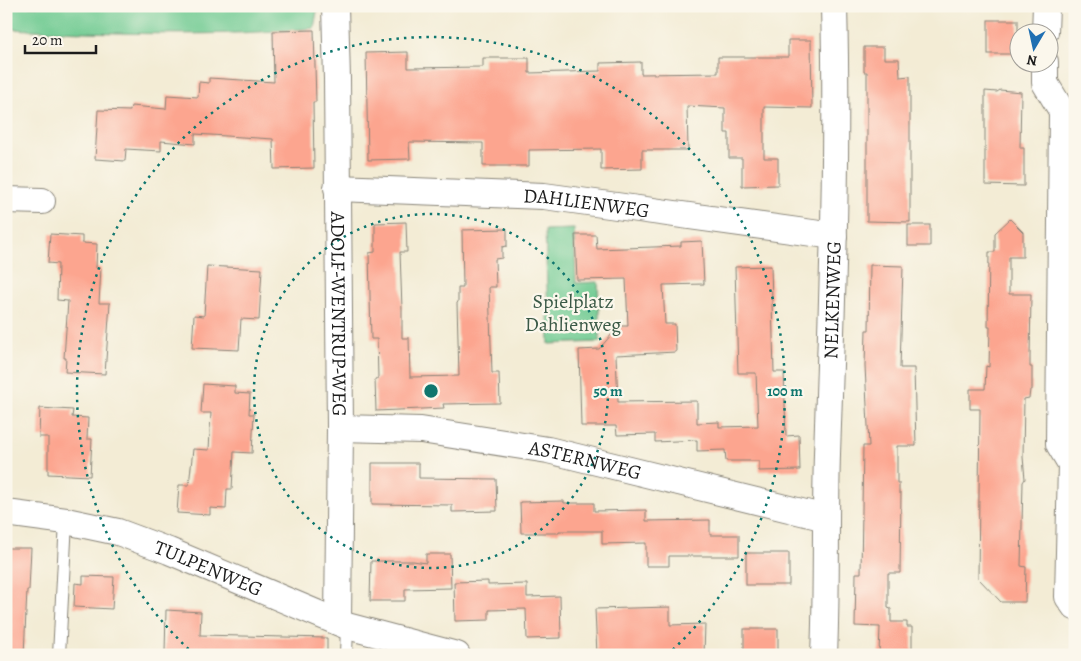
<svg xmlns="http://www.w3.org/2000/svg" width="1081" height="661" font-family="Alegreya,serif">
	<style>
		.green { fill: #71cb93; stroke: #467458 }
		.building { fill: #fca58f }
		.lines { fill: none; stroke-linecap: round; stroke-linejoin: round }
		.service-casing { stroke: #888478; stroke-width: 14 }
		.minor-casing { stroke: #888478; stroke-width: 28 }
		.service { stroke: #fff; stroke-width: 12 }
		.minor { stroke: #fff; stroke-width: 26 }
		.ring { fill: none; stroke: #0f766e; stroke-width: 2.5; stroke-dasharray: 2.5 5 }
		.labels { text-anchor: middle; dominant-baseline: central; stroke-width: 4.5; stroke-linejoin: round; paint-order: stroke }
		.street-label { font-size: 20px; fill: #1c1c1c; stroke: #fbf7ec }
		.park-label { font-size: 20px; fill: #3a5946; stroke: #fbf7ec }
		.centre { fill: #0f766e; stroke: #fbf7ec; stroke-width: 2.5 }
		.ring-label { font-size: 15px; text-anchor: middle; font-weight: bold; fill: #0f766e; stroke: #fbf7ec; stroke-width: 4.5; stroke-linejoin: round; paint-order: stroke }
	</style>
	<rect width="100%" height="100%" fill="#fbf7ec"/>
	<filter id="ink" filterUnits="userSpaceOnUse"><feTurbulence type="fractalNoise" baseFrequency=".02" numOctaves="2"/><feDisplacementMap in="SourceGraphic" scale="10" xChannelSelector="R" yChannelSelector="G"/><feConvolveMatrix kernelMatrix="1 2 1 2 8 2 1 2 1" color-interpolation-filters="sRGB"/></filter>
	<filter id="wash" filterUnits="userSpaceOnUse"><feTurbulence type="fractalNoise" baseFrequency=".0096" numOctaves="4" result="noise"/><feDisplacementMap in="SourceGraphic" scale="20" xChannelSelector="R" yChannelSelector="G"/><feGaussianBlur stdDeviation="1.12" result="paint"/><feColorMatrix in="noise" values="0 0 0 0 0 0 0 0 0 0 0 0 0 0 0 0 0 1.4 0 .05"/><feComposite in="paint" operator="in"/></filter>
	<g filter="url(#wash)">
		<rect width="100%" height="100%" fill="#f3ecd5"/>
		<g class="green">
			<path d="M6,6H318L314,28C212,38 109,33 6,29Z"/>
			<polygon points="574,229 576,283 598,282 600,342 549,344 545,230"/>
		</g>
		<g id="blocks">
			<g class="building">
				<rect x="988" y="20" width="30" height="34"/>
				<polygon points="314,30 316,102 313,102 314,168 274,169 273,139 195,134 195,144 161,141 161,151 126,149 125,161 95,159 98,110 130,111 131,106 166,109 167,95 198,97 199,82 209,83 209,78 274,82 273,31"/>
				<polygon points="788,40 811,40 812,108 764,107 764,158 778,158 778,185 742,186 742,158 729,158 729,133 725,133 725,108 687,106 688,150 642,150 642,169 601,170 601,149 529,150 529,166 483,166 483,143 409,142 410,159 368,160 366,53 408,52 408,68 483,67 483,58 529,58 529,73 600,71 600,63 641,62 641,74 718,73 718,57 788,57"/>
				<polygon points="864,47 884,47 884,59 899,59 900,77 910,76 910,222 867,221 867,72 864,72"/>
				<polygon points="1000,90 1021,92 1020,148 1024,148 1024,186 985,185 985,91 997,92"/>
				<polygon points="1010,219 1023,232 1023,257 1009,257 1009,294 1031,294 1030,358 1030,367 1032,367 1032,390 1030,390 1029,398 1024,399 1023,457 1025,479 1023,482 1021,566 1026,567 1025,602 1001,602 978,578 980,409 970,409 970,389 985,389 986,366 989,367 990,327 988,327 989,252 995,252 995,233"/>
				<polygon points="406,222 407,252 400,252 402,309 402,338 409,338 410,377 459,376 457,303 458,302 458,288 463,288 462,230 507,229 507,246 502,247 502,258 495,259 496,287 489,287 492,373 499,373 500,403 443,404 444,408 376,411 375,379 378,378 377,339 371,339 369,253 375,252 375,223"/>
				<rect x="908" y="225" width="22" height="21"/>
				<polygon points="50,234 82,236 82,243 97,244 96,268 101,268 99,303 110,303 105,374 65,372 66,358 64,358 68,301 57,300 58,264 48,263"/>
				<polygon points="575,235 596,235 597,249 681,246 681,242 702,241 704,284 663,285 665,324 675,324 676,352 616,355 618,402 697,401 697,423 719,422 719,427 758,426 756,373 738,373 735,267 771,266 774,372 784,372 786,436 799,435 800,470 759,471 759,461 726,461 725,450 697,451 697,440 655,442 655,434 617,435 616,426 581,426 579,350 599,349 619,326 628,326 626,279 577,280"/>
				<polygon points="870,265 903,266 900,368 914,368 916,446 897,446 897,483 899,483 899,493 901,493 900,573 888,573 888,608 891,609 891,622 907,622 907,627 912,627 912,655 879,655 880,627 855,626 856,573 861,573 863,446 869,446 865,366 866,330 869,330"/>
				<polygon points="207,266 262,269 259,320 241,319 239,350 192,348 194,315 204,316"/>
				<polygon points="203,384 235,386 235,393 250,394 249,414 254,414 252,453 234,452 232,489 227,489 226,509 210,508 210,515 177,513 179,485 189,485 193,449 209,450 211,413 201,413"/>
				<polygon points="40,408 73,410 72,417 88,418 87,439 92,439 90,476 48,474 48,437 39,437"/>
				<polygon points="372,463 419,463 419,478 496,479 497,511 452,512 452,505 372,504"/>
				<polygon points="564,501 564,503 594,503 594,511 646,510 646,521 710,520 710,535 739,535 739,556 669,556 669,566 646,566 646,543 602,544 602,531 559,531 559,533 521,533 520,502"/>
				<polygon points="6,548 31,548 29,590 27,590 24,655 6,655"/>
				<rect x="746" y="553" width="43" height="32"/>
				<polygon points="426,554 450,554 451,588 405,589 405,601 370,601 371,561 413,561 426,563"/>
				<polygon points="83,576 114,577 112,609 74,607 75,583 83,584"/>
				<polygon points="488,581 488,585 527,584 527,597 560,596 561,638 527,639 526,609 489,610 489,620 455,621 454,582"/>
				<polygon points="670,607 670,625 705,624 704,655 597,655 595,609"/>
				<polygon points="166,610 201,612 200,635 327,638 327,655 200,655 165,653"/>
				<rect x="744" y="629" width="34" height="26"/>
			</g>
		</g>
	</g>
	<g filter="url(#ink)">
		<use href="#blocks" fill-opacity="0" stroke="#888478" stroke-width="1"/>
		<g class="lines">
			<defs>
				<g id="service">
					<polyline points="59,655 66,521"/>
					<polyline points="346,655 347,626"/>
				</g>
				<g id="minor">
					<path id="s1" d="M335,6L337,79L340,428L338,622"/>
					<polyline points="1045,32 1046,6"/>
					<polyline points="1045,62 1045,83 1062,111 1059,444 1071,464 1068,597 1075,607"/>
					<path id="s2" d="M337,188L544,196L834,236"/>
					<polyline points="6,200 42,201"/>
					<path id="s3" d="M340,428L421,430L548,450L826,518"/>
					<path id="s4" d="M6,513L66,521L118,532L169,551L347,626L457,655"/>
					<path id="s5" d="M824,655C827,588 825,521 827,454C832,305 838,155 834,6"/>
				</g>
			</defs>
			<use href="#service" class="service-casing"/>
			<use href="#minor" class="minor-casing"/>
			<use href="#service" class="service"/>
			<use href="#minor" class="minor"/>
		</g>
	</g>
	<g class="ring">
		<circle cx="431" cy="391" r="177"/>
		<path d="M194 654A354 354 0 1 1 668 654"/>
	</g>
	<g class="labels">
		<g class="street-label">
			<text stroke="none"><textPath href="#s2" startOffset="250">DAHLIENWEG</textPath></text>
			<text stroke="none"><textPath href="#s5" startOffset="355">NELKENWEG</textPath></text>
			<text stroke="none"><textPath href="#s1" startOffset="308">ADOLF-WENTRUP-WEG</textPath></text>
			<text stroke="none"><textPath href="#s3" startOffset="248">ASTERNWEG</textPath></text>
			<text stroke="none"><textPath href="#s4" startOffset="211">TULPENWEG</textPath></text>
		</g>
		<g class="park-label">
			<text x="573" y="301">Spielplatz<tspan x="573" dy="23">Dahlienweg</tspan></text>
		</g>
	</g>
	<circle cx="431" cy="391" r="8" class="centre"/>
	<g class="ring-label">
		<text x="608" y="396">50 m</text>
		<text x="785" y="396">100 m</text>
	</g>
	<rect width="1081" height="661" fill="none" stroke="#fbf7ec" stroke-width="25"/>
	<g transform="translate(1034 48) rotate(189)"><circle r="24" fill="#fbf7ec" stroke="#a29f99"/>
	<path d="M0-4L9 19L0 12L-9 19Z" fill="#1f6fb2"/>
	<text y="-8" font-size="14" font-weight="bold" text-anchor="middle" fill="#1c1c1c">N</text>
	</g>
	<path d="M25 45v8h71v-8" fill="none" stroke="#1c1c1c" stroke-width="2.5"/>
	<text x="32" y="45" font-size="15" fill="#1c1c1c" stroke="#fbf7ec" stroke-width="4" paint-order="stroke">20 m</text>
</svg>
